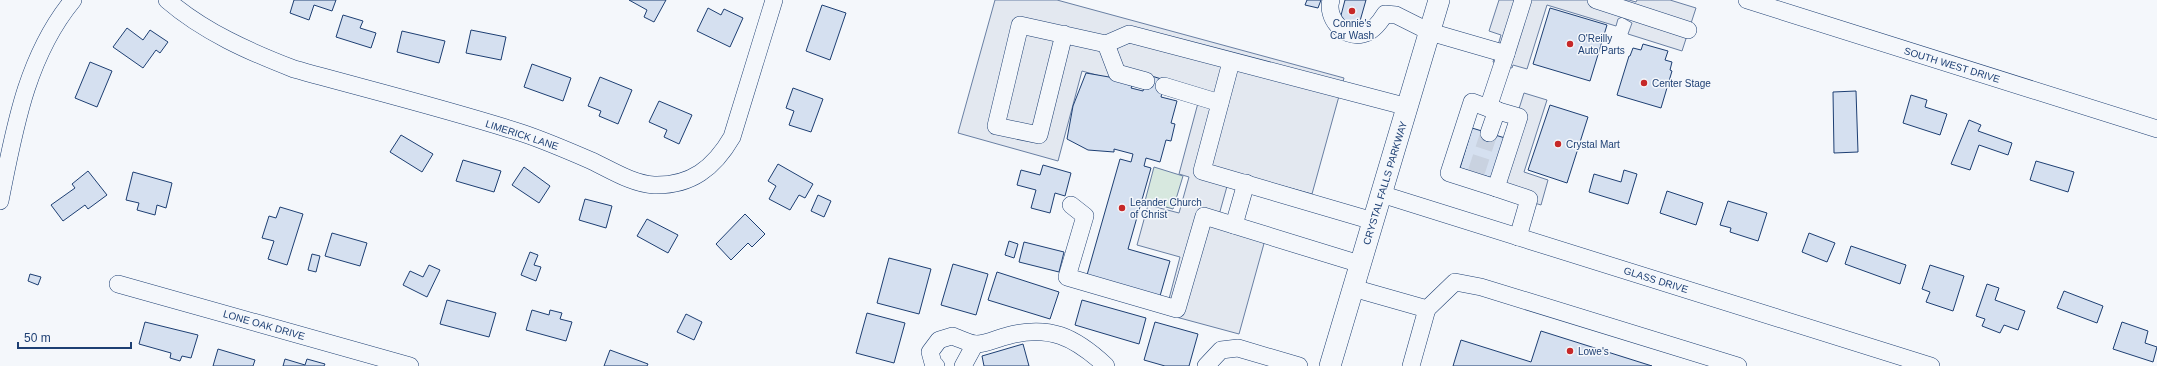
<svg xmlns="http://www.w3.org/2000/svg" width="2157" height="366" font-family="Helvetica,sans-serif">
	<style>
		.green { fill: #d7e8df; stroke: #687fa3 }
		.parking { fill: #e3e8f0; stroke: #687fa3 }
		.building { fill: #d5e0f0; stroke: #1d3f73 }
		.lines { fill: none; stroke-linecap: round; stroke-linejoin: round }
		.minor-tunnel { stroke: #c9d2e0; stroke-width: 17; stroke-dasharray: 17 8; stroke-linecap: butt }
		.minor-casing { stroke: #1d3f73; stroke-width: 18 }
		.major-casing { stroke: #1d3f73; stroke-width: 22 }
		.minor { stroke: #f4f7fb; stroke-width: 17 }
		.major { stroke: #f4f7fb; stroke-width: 21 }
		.poi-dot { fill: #c62828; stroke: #f4f7fb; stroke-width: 1.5 }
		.labels { text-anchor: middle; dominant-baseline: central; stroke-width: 3; stroke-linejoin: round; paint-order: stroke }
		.poi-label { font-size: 10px; fill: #1d3f73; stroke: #f4f7fb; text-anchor: start }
		.street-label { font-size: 10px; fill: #1d3f73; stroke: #f4f7fb }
	</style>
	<rect width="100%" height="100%" fill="#f4f7fb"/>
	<polygon class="green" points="1154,167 1183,176 1173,209 1145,201"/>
	<g class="parking">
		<polygon points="995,0 1057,0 1344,78 1312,194 1231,172 1219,215 1268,229 1239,334 1165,314 1180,257 1137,245 1148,205 1179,213 1189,177 1179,174 1198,103 1082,71 1058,161 958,133"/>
		<polygon points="1499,0 1629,0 1636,2 1637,0 1670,0 1696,8 1682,51 1628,34 1632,23 1622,17 1618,19 1616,26 1547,5 1527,69 1513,65 1512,68 1493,62 1501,35 1489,31"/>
		<polygon points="1524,93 1547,100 1524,172 1548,180 1541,205 1493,190"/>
	</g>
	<g class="building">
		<polygon points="294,0 336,0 332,11 314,5 309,20 290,13"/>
		<polygon points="629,0 666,0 654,22 644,17 647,10"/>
		<polygon points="1307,0 1321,0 1318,8 1305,5"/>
		<polygon points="1345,0 1366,0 1358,28 1339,23"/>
		<polygon points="822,5 846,13 830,60 806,51"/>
		<polygon points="708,8 721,15 724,9 743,18 730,47 697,31"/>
		<polygon points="1550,8 1607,25 1590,81 1533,64"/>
		<polygon points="343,15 363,21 360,28 376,33 371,48 336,37"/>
		<polygon points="127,28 143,40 150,30 168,42 160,53 156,50 143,68 113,47"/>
		<polygon points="471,30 506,37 501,60 466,53"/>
		<polygon points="402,31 445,41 439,63 397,52"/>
		<polygon points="1643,44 1668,51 1665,60 1672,62 1670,70 1672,71 1661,108 1617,95 1629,56 1630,56 1633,48 1641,50"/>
		<polygon points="90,62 112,71 97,107 75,98"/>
		<polygon points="532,64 571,78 563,101 524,87"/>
		<polygon points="1086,73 1109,77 1132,86 1131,88 1143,91 1148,75 1165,80 1161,97 1177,101 1171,123 1175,124 1171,141 1166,140 1160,162 1146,158 1144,166 1151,168 1128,249 1170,261 1160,296 1087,275 1120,159 1131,162 1133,154 1114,149 1114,152 1088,150 1067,139 1073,106"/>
		<polygon points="600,77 632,90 618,124 599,116 601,111 588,106"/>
		<polygon points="793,88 823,99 811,132 789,125 794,111 786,108"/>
		<polygon points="1856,91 1858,152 1834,153 1833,92"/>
		<polygon points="1911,95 1927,100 1925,107 1947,114 1940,135 1903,123"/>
		<polygon points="659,101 692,115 679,144 664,137 667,130 649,122"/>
		<polygon points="1550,105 1588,117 1567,183 1528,170"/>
		<polygon points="1969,120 1981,125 1978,131 2012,143 2008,155 1979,145 1970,170 1951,164"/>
		<polygon points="1472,128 1505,138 1492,178 1460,168"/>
		<polygon points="401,135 433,154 422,172 390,152"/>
		<polygon points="463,160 501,171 494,192 456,181"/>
		<polygon points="2036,161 2074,172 2068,192 2030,180"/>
		<polygon points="778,164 813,184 805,198 799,195 790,210 769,199 776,186 768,181"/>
		<polygon points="1043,165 1071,173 1065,196 1055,193 1050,213 1031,208 1036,190 1017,185 1021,170 1040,175"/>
		<polygon points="524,167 550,186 539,203 512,185"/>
		<polygon points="1624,170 1637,174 1628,204 1589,192 1594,174 1621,182"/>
		<polygon points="88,171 107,195 88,209 85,205 63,221 51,205 75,188 72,184"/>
		<polygon points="133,172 172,183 166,208 157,205 155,215 137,210 139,203 126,200"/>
		<polygon points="1667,191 1703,203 1696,225 1660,213"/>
		<polygon points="818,195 831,201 824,217 811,211"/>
		<polygon points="585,199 612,206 606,228 579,220"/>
		<polygon points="1728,201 1767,213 1758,241 1730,232 1731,228 1720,225"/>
		<polygon points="280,207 303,214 287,265 268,259 274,241 262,238 269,216 276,218"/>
		<polygon points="745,214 765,234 752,247 748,243 731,260 716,244"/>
		<polygon points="647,219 678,235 668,253 637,236"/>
		<polygon points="332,233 367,243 360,266 325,256"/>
		<polygon points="1809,233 1835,243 1827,262 1802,252"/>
		<polygon points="1009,241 1018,244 1014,258 1005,255"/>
		<polygon points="1024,242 1064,252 1059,272 1019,262"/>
		<polygon points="1851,246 1906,265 1900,284 1845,264"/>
		<polygon points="530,252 538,255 534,265 541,267 536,281 521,275"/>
		<polygon points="312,254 320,256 316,272 308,270"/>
		<polygon points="889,258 931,269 919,314 877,303"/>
		<polygon points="953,264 988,274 976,315 941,305"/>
		<polygon points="429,265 440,270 427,297 403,285 410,271 423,277"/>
		<polygon points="1930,265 1964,276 1953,311 1926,302 1930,292 1922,289"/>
		<polygon points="997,272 1059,292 1050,319 988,300"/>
		<polygon points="30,274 41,277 38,285 28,281"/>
		<polygon points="1987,284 1999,288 1995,300 2025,311 2018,330 2004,325 2000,333 1982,326 1985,319 1976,316"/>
		<polygon points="2064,291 2103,306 2097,323 2057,308"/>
		<polygon points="447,300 496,313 489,337 440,324"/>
		<polygon points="1082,300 1146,318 1139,344 1075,325"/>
		<polygon points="532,310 549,315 550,310 562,313 560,319 572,322 566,341 526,330"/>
		<polygon points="867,313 905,323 894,363 856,353"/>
		<polygon points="686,314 702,322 694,340 677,332"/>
		<polygon points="145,322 198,335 191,358 182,356 180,361 170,358 171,353 139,344"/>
		<polygon points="1155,322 1198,334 1189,366 1165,366 1144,360"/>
		<polygon points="2122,322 2148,331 2145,343 2157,347 2153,362 2113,349"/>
		<polygon points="1541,331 1652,366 1453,366 1461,340 1531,362"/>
		<polygon points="1023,344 1029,366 984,366 982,356"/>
		<polygon points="218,349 255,360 253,366 213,366"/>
		<polygon points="610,350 648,364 647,366 604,366"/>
		<polygon points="285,359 305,365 307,359 325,364 324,366 283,366"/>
	</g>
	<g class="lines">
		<polyline class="minor-tunnel" points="1476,173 1489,133"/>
		<defs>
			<g id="minor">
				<path d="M167,0C204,32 250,52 294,69C370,90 447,109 522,133C546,141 569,151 592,161C611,170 633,184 654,185C691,186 714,168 732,137L774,0"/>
				<path d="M1331,0C1326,17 1343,39 1363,34C1373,32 1380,22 1385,14L1396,15L1430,32L1506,54L1523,0"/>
				<polyline points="1596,0 1688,30"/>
				<polyline points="1747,0 2157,129"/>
				<polyline points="1064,34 1039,135 996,126 1020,25 1106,44 1129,34 1408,107"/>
				<polyline points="1106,44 1117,73 1146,81"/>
				<polyline points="1506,54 1488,108 1519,117 1496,188 1529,199 1518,237"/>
				<polyline points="1231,62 1202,171 1373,221"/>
				<polyline points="1164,86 1220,103"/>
				<polyline points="1488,108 1472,102 1449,173 1496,188"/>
				<polyline points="1489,133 1497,110"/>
				<polyline points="1381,194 1931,366"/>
				<path d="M0,201C14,131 26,57 73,0"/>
				<polyline points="1071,205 1085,216 1067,277 1177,309 1204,216 1360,264"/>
				<polyline points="1234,225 1246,183"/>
				<polyline points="118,284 410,366"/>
				<polyline points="1353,288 1427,309 1455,282 1481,287 1738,366"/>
				<path d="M936,366L933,363L930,352L939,340L952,336C959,338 967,343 975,344C984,345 998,338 1007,336C1049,324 1075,337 1106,366"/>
				<polyline points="963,366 975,344"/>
				<polyline points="1206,366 1221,350 1238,348 1299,366"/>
				<polyline points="1411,366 1427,309"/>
			</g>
			<polyline id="major" points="1330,366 1439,0"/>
		</defs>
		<use href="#minor" class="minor-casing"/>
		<use href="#major" class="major-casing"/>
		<use href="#minor" class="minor"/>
		<use href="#major" class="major"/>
	</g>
	<g class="poi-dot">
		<circle cx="1352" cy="11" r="4"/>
		<circle cx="1570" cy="44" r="4"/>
		<circle cx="1644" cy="83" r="4"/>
		<circle cx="1558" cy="144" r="4"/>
		<circle cx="1122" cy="208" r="4"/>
		<circle cx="1570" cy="351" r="4"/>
	</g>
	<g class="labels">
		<g class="poi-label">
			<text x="1352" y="23" text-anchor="middle">Connie's<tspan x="1352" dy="12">Car Wash</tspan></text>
			<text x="1578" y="38">O'Reilly<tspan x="1578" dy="12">Auto Parts</tspan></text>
			<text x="1652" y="83">Center Stage</text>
			<text x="1566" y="144">Crystal Mart</text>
			<text x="1130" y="202">Leander Church<tspan x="1130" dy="12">of Christ</tspan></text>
			<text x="1578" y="351">Lowe's</text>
		</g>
		<g class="street-label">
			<text transform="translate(1952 65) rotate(17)">SOUTH WEST DRIVE</text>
			<text transform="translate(522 135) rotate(18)">LIMERICK LANE</text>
			<text transform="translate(1385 183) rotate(-73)">CRYSTAL FALLS PARKWAY</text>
			<text transform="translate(1656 280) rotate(17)">GLASS DRIVE</text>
			<text transform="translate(264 325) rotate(16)">LONE OAK DRIVE</text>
		</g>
	</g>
	<path d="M18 342v6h113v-6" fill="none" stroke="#1d3f73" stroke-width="2"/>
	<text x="24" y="342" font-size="12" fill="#1d3f73" stroke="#f4f7fb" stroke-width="3" paint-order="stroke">50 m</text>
</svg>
